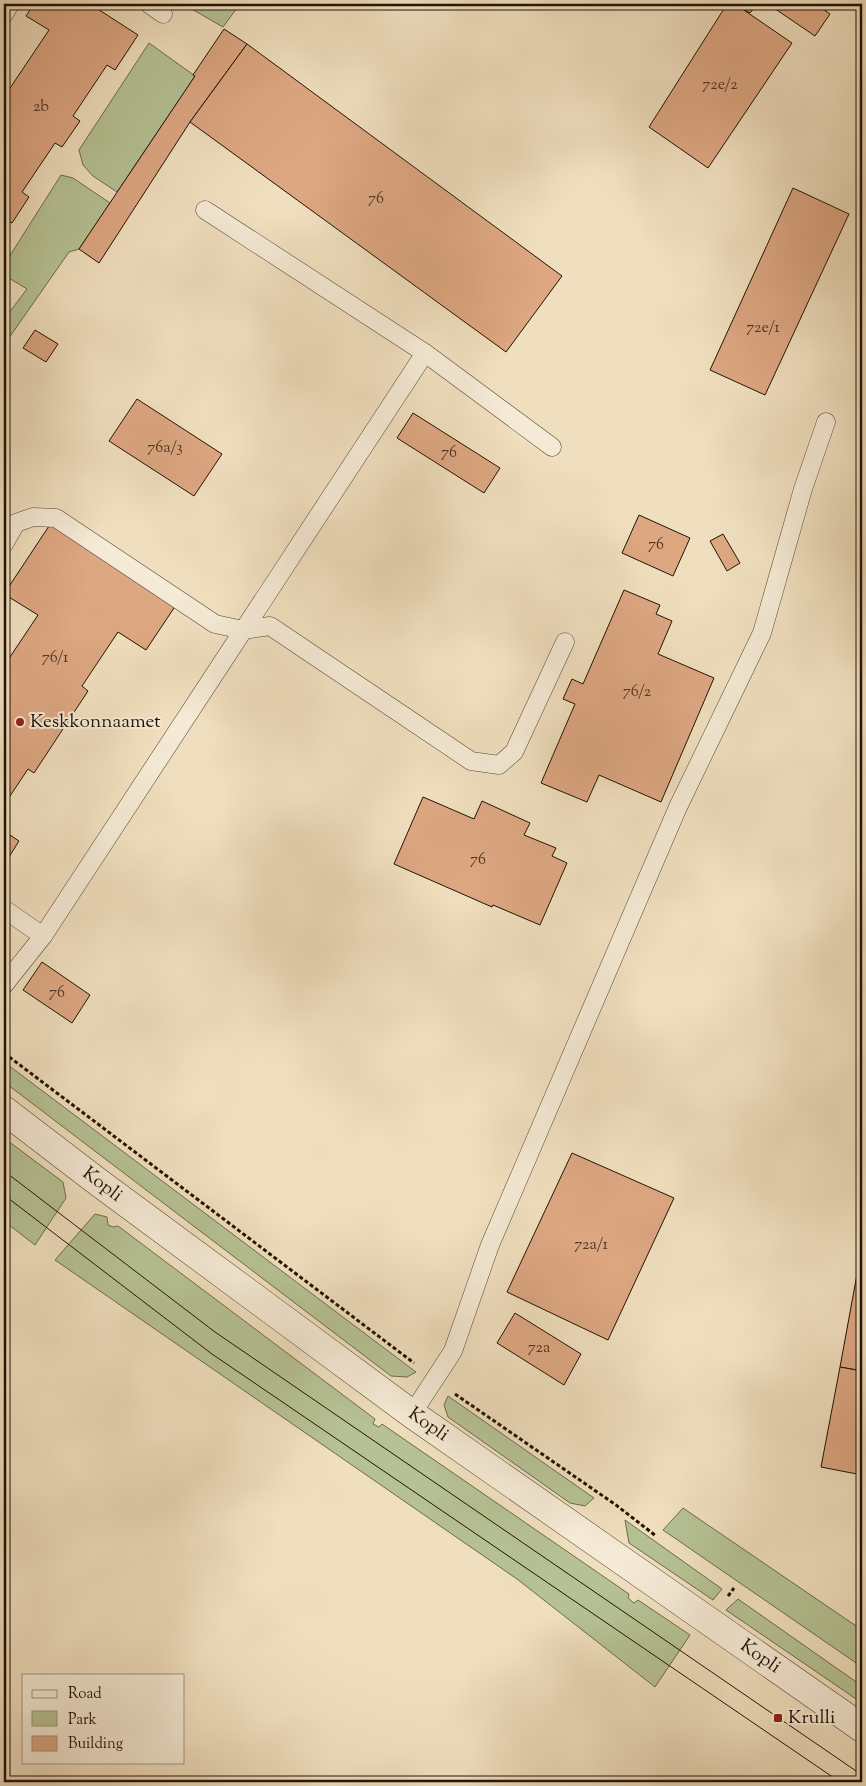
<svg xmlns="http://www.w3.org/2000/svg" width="866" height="1786" font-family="'Sorts Mill Goudy',serif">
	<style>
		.green { fill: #b6c294; stroke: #6c6a4c }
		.building { fill: #dda782; stroke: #211205 }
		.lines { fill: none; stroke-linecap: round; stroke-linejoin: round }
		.service-casing { stroke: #554533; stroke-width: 19 }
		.tertiary-casing { stroke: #554533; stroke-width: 29 }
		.path { stroke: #211205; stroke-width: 3; stroke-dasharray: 4 2.5; stroke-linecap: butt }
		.service { stroke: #f5ead5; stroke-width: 18 }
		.tertiary { stroke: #f5ead5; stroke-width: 28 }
		.tram { stroke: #211205; stroke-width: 1 }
		.poi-dot { fill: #8f2418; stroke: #f5ead5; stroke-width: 2 }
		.labels { text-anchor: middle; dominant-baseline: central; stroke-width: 4; stroke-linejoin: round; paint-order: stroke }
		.number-label { font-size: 16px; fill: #503724 }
		.poi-label { font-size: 19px; fill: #211205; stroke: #f5ead5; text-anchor: start }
		.street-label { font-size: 19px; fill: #211205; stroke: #f5ead5 }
	</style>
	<rect width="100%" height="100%" fill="#f0dfbe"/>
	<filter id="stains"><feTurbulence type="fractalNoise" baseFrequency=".004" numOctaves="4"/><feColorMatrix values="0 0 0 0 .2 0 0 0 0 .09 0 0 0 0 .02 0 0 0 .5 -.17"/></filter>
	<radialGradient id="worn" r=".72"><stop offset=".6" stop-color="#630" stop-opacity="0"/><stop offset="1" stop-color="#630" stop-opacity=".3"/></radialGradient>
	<g class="green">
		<polygon points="183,4 240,4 223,27"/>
		<polygon points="149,43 195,76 117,192 93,176 83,165 79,150"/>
		<polygon points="61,175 73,178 110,203 79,249 69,252 4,345 4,318 5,318 27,289 4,275 4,265"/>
		<polygon points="4,1062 416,1372 407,1377 391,1376 4,1082"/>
		<polygon points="4,1138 63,1182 66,1198 35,1245 4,1221"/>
		<polygon points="95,1214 107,1217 108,1225 113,1227 118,1226 375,1419 373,1424 379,1427 382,1424 629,1594 628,1598 634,1603 638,1600 690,1635 655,1687 517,1579 55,1260"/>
		<polygon points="448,1396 594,1498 585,1506 570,1503 448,1417 444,1405"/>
		<polygon points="683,1508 862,1630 862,1667 663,1530"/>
		<polygon points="625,1520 722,1589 713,1600 629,1543"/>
		<polygon points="738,1599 862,1686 862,1703 726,1610"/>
	</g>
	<g class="building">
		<polygon points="34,4 90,4 138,35 115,70 107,65 73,116 80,121 62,147 55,143 22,192 29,197 12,223 4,219 4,97 49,30 26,16"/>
		<polygon points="727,4 735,4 792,43 708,168 649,127"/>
		<polygon points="735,4 757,4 750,13"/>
		<polygon points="768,4 816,4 830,14 815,36"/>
		<polygon points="224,29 247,44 190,122 99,263 79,249 195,76 193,75"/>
		<polygon points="247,44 562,276 506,352 190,122"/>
		<polygon points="793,188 849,214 765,395 710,370"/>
		<polygon points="35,330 58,344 46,362 23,348"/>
		<polygon points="137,399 222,454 194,496 109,441"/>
		<polygon points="413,413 500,468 484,493 397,438"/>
		<polygon points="639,515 690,538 673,576 622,553"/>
		<polygon points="51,523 176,605 146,650 118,632 82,686 88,691 34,773 28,769 4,805 4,666 38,615 4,594"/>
		<polygon points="723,534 740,563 727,571 710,541"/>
		<polygon points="624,590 660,605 656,614 672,621 658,654 714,678 661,802 599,775 587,802 541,783 575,704 563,699 572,679 583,684"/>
		<polygon points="423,797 474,819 482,801 530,823 524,835 556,848 552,856 567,863 540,925 493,905 492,907 394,864"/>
		<polygon points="4,831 19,841 4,865"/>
		<polygon points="42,962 90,995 72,1023 23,990"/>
		<polygon points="572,1153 674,1198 608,1340 507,1292"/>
		<polygon points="862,1247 862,1371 840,1367"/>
		<polygon points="515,1313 581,1354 564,1385 497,1343"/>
		<polygon points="840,1367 862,1371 862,1475 821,1467"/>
	</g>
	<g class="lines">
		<defs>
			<g id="service">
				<polyline points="149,4 163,14"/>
				<polyline points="4,14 10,4"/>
				<polyline points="425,353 552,447"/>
				<polyline points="4,544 16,523 33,517 56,518 215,624 243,630 270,626 471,761 499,765 514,752 565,642"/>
				<polyline points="4,909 43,936"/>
				<polyline points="4,985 43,936 425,353 205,210"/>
				<polyline points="412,1414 453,1351 490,1245 678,807 762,633 803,489 826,422"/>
			</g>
			<polyline id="tertiary" points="4,1110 98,1182 412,1414 862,1728"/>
		</defs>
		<use href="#service" class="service-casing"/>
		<use href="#tertiary" class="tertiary-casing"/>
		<g class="path">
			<polyline points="4,1053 414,1363"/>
			<polyline points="455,1394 616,1505 656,1536"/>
			<polyline points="728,1596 734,1588"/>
		</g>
		<use href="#service" class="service"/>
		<use href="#tertiary" class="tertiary"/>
		<g class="tram">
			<polyline points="4,1171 215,1332 862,1775"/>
			<polyline points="4,1195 212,1354 840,1782"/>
		</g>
	</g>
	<g class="poi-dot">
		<circle cx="20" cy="722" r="5"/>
		<rect x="773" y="1713" width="10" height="10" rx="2.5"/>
	</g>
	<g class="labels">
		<g class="number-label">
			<text x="720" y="85">72e/2</text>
			<text x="41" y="107">2b</text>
			<text x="376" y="199">76</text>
			<text x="763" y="328">72e/1</text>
			<text x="165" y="448">76a/3</text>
			<text x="449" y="453">76</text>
			<text x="656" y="545">76</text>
			<text x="55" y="658">76/1</text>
			<text x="637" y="692">76/2</text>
			<text x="478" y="860">76</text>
			<text x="57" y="993">76</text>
			<text x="591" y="1245">72a/1</text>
			<text x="539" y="1348">72a</text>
		</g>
		<g class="poi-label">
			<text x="30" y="722">Keskkonnaamet</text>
			<text x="788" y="1718">Krulli</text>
		</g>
		<g class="street-label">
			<text transform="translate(102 1185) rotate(37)">Kopli</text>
			<text transform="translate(428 1425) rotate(35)">Kopli</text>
			<text transform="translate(760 1657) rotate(35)">Kopli</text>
		</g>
	</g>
	<rect width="866" height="1786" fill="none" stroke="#f0dfbe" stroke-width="20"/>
	<rect x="5" y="5" width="856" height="1776" fill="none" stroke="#211205" stroke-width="2.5"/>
	<rect x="10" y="10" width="846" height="1766" fill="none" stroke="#211205"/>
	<rect x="22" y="1674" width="162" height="90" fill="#f5ead5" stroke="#a09482"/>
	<rect x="32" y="1690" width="25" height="8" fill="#f5ead5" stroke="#a09482"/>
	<text x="68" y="1698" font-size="15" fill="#211205">Road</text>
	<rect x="32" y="1711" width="25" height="15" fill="#b6c294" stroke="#a09482"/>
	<text x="68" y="1724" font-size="15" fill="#211205">Park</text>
	<rect x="32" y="1736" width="25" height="15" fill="#dda782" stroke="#a09482"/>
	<text x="68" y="1748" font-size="15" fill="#211205">Building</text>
	<rect width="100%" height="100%" filter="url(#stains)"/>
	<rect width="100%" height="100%" fill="url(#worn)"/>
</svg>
